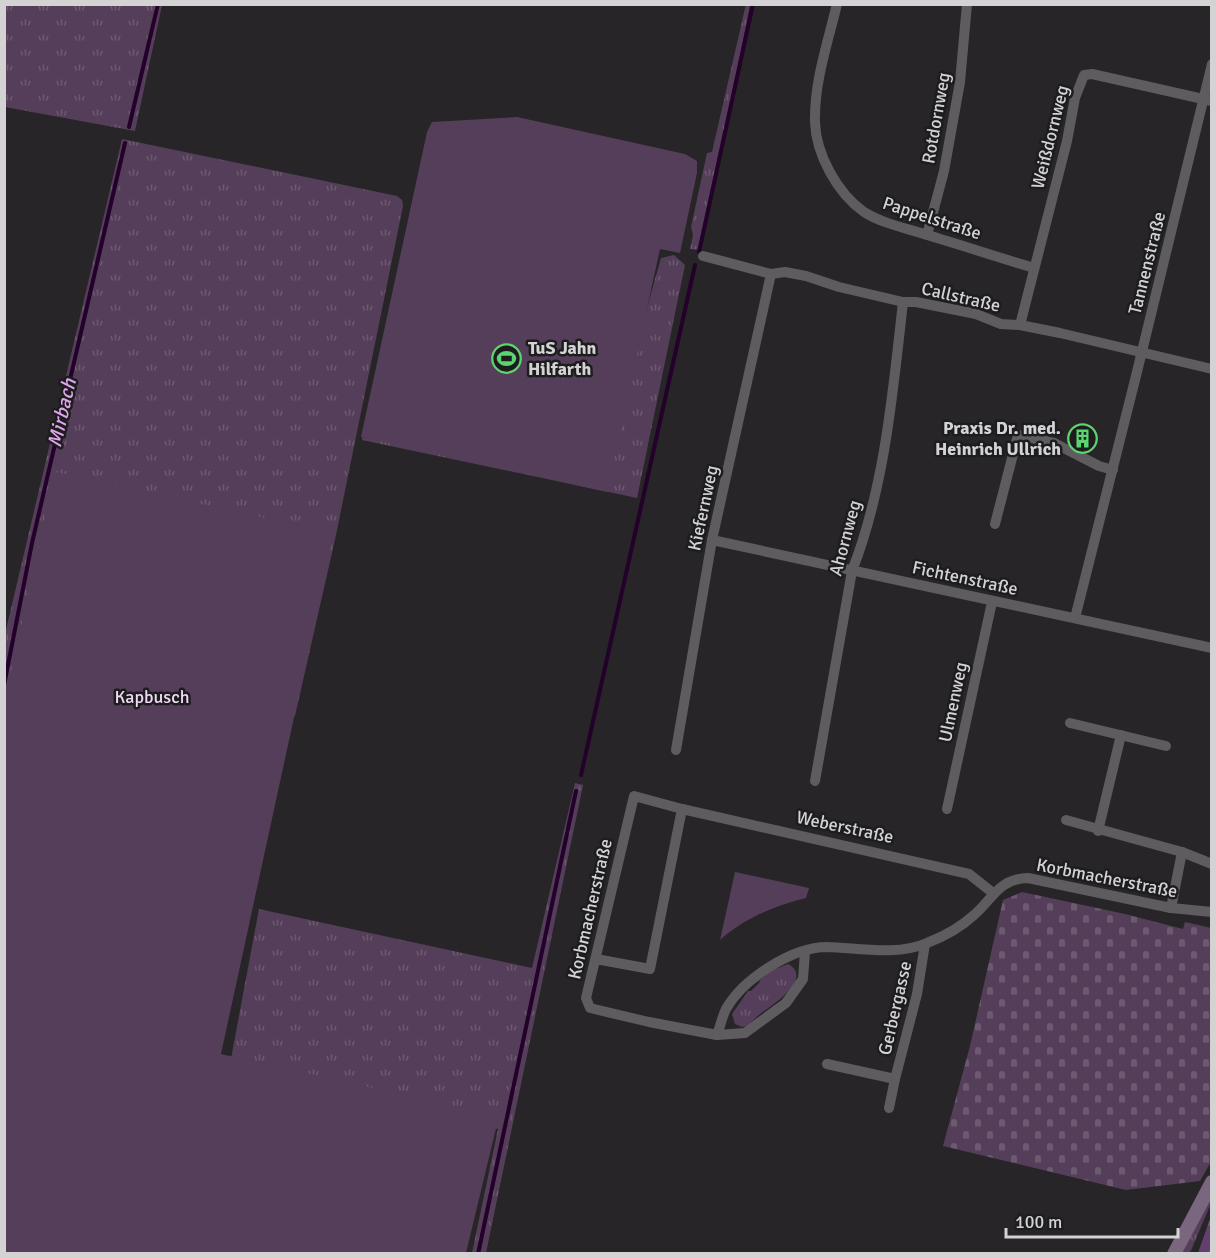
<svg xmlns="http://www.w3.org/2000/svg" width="1216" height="1258" font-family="Signika,sans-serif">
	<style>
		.grass { fill: url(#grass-tufts) }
		.forest { fill: url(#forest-firs) }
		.cemetery { fill: url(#cemetery-stones) }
		.park { fill: #553e59 }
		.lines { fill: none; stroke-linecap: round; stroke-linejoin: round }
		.stream { stroke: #23012a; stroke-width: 4 }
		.minor { stroke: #5e5c5f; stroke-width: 10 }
		.secondary { stroke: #7a667f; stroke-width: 14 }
		.labels { text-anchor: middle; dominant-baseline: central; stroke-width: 5; stroke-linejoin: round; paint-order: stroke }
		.street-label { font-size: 18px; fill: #d4d3d4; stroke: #1d1c1e }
		.poi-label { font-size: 18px; font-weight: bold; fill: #d4d3d4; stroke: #1d1c1e; text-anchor: start }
		.park-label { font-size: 18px; fill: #f2daf7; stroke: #1d1c1e }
		.water-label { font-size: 20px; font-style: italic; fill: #e0a5ec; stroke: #1d1c1e }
	</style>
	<defs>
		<pattern id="grass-tufts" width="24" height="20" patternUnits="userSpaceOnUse" patternTransform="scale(1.5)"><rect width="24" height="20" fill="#553e59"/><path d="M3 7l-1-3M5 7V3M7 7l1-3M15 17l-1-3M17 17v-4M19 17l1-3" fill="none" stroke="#6d5970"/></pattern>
		<pattern id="forest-firs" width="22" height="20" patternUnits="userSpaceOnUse" patternTransform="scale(1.5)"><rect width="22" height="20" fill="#643e6c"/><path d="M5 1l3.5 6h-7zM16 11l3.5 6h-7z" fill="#795980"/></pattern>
		<pattern id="cemetery-stones" width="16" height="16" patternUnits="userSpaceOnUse" patternTransform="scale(1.5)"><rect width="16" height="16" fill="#553e59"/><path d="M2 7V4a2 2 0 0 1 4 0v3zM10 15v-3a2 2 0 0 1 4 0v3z" fill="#6d5970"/></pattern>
	</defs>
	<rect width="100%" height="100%" fill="#272527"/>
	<g class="grass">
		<polygon points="746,4 750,5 701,250 690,249 693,235 691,227 707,153 712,152"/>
		<polygon points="4,5 162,5 135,131 5,107"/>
		<polygon points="122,139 397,196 402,200 403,206 336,535 295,716 16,659 5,713 5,634"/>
		<polygon points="672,155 643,322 661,258 674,255 685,265 637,498 362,440 367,411"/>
		<polygon points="575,783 583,785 486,1253 472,1253 498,1129 227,1080 259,909 532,968"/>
		<path d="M788,964C814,978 773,1005 761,1013C756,1017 752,1022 747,1026L742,1027L735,1024L732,1014L748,991H751L759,983L760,980L771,971Z"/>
		<polygon points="1211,1197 1211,1203 1190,1253 1182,1254"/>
	</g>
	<polygon class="forest" points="1211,1216 1211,1253 1198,1253"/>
	<polygon class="cemetery" points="1022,892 1125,914 1183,929 1185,922 1211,928 1212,1160 1200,1181 1126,1190 943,1146 970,1046 1003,900"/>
	<g class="park">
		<polygon points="517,117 685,154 697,161 697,173 680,253 660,249 607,492 361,437 427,132 432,122"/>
		<polygon points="56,472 334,533 221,1054 499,1116 466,1253 5,1253 5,698"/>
		<path d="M735,872L809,888L806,898C774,906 745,918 720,940Z"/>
	</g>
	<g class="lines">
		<g class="stream">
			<polyline points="129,127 158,4"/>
			<polyline points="699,252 753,4"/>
			<polyline points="4,685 32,543 125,143"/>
			<polyline points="581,775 695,265"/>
			<polyline points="478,1254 576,791"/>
		</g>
		<g class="minor">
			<path d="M837,4C828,42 814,82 815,122C816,154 837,193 864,212C881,223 905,228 924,234C961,245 997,257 1034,268"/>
			<polyline points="927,235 944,171 960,82 967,4"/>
			<polyline points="703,256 771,274 785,272 806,276 839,287 903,302 916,302 976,314 1001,324 1020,325 1060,333 1212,369"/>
			<polyline points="1020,325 1067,141 1075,98 1084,75 1092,74 1212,101"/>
			<polyline points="995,524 1018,435 1054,443 1099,466 1113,470"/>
			<polyline points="712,540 1212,648"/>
			<polyline points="1075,618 1135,380 1212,64"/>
			<polyline points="1070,723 1166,746"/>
			<polyline points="676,750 712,540 771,274"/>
			<path d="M815,781L852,571C885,487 893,390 903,302"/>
			<polyline points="947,809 992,602"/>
			<polyline points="1066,820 1182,852 1171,908"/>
			<polyline points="1098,831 1121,735"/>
			<polyline points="1182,852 1212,864"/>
			<path d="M993,893L969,874L682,809L634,796L586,998L590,1008L649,1022L717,1035C720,1027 722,1017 726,1009C743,979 792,947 827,947C859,948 897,956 927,943C945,936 960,928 974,915C993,899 998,879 1028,878L1171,908L1212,912"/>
			<polyline points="596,959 650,969 682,809"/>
			<polyline points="717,1035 745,1033 786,1003 803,979 805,952"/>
			<polyline points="827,1064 895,1079 917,994 925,944"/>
			<polyline points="889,1108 895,1079"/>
		</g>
		<polyline class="secondary" points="1174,1254 1212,1182"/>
	</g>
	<defs>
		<symbol id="stadium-ring" viewBox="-11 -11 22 22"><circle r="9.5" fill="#1d1c1e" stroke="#5ad56f" stroke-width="1.5"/><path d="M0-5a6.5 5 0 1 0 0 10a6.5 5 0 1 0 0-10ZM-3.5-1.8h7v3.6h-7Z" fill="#5ad56f"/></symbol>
		<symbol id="building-ring" viewBox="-11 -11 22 22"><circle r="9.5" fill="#1d1c1e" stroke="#5ad56f" stroke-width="1.5"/><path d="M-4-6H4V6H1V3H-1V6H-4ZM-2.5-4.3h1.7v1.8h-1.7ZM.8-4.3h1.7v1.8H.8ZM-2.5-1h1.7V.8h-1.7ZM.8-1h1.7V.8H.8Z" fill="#5ad56f"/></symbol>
	</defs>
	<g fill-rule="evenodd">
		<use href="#stadium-ring" x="490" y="342" width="33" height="33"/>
		<use href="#building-ring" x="1066" y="422" width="33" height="33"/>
	</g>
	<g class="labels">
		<g class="street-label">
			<text transform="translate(936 118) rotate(-80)">Rotdornweg</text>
			<text transform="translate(1050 137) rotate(-76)">Weißdornweg</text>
			<text transform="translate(932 218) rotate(18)">Pappelstraße</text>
			<text transform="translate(1147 263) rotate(-76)">Tannenstraße</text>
			<text transform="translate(961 297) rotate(13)">Callstraße</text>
			<text transform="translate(703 508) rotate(-78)">Kiefernweg</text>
			<text transform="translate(845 538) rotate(-75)">Ahornweg</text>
			<text transform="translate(965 578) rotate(12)">Fichtenstraße</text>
			<text transform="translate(953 702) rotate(-78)">Ulmenweg</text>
			<text transform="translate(845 827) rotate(12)">Weberstraße</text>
			<text transform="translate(1107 878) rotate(11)">Korbmacherstraße</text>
			<text transform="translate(590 909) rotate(-77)">Korbmacherstraße</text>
			<text transform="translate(895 1008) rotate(-77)">Gerbergasse</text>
		</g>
		<g class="poi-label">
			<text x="528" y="348">TuS Jahn<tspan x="528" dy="21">Hilfarth</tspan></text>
			<text x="1061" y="428" text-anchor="end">Praxis Dr. med.<tspan x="1061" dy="21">Heinrich Ullrich</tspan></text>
		</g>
		<g class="park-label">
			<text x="152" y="697">Kapbusch</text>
		</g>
		<g class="water-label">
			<text transform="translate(62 413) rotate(-77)">Mirbach</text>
		</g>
	</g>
	<rect width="1216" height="1258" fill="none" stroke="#d4d3d4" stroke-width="12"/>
	<path d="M1006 1228v9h172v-9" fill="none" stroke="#d4d3d4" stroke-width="3"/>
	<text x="1015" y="1228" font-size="18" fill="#d4d3d4" stroke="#1d1c1e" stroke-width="4.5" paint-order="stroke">100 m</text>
</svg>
